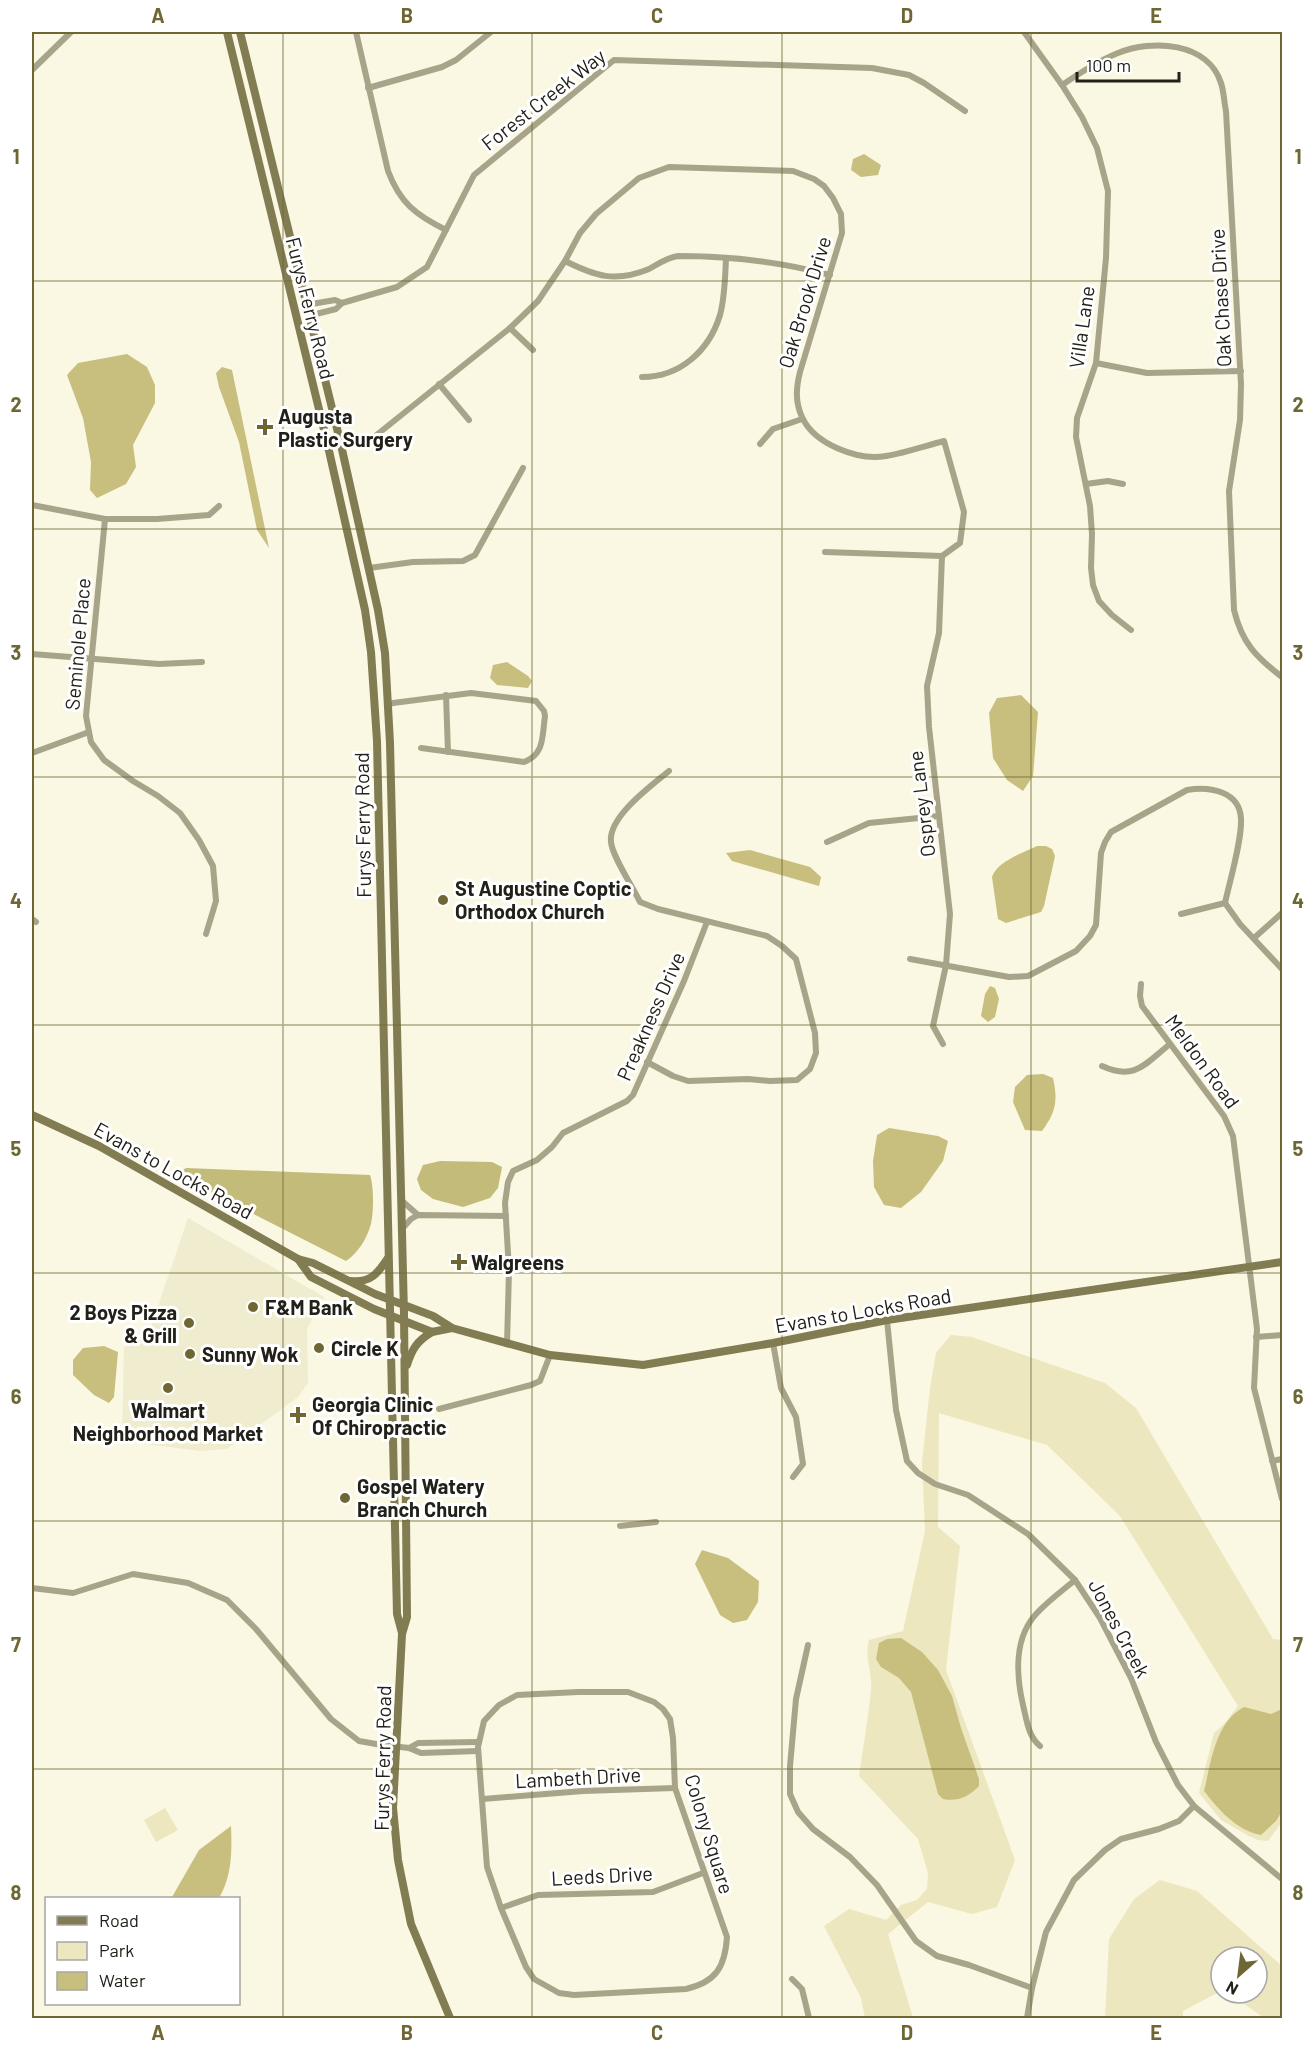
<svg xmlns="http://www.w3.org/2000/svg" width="1314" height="2050" font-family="Barlow,sans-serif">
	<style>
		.built { fill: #efeccf }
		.green { fill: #ece7be }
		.forest { fill: #c3bb79 }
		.water { fill: #c8bf7e }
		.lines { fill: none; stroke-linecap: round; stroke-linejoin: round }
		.street { stroke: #a7a489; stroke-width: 6 }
		.secondary { stroke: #827c53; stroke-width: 8 }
		.grid { fill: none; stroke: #6e6734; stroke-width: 1.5; stroke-opacity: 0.55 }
		.poi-dot { fill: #6e6734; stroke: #fff; stroke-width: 2 }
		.labels { text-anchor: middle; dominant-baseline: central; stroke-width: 6; stroke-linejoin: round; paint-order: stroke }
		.street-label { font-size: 20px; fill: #222119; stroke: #fff }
		.poi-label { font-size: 20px; font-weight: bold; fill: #222119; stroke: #fff; text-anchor: start }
		.neatline { fill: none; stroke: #6e6734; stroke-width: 2 }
		.grid-label { font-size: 20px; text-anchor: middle; font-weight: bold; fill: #6e6734 }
	</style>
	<rect width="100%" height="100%" fill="#faf7e3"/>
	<polygon class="built" points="188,1218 324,1297 307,1329 308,1383 298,1397 227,1449 201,1451 122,1441 124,1347 151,1327"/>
	<g class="green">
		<path d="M951,1335L972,1337L1105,1383L1136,1408L1273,1639L1282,1640V1822L1268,1841L1258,1840L1249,1836L1221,1820L1199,1793L1214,1733L1224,1724L1238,1706L1120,1516L1047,1445L939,1413L938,1527L960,1546L946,1670L1015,1860L997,1907L972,1914L928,1902L888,1934L913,2018H865L861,1998L824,1926L849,1909L886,1920L901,1905L917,1900L927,1889L928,1873L918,1839L859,1776C863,1748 868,1719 871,1691C873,1674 864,1658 869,1640L903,1631L925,1531L922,1462L930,1388L936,1353Z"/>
		<polygon points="165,1808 178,1830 156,1842 144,1820"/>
		<polygon points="1160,1880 1197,1891 1282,1966 1282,2018 1264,2018 1229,1993 1257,1993 1257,1957 1221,1957 1221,1991 1183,2011 1183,2018 1105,2018 1109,1939 1134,1899"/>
	</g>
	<g class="forest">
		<polygon points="440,1161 492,1162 502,1167 498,1188 490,1198 463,1207 433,1199 421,1190 417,1179 423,1165"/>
		<path d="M186,1168L370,1175C374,1186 374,1216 370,1227C366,1240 357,1254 346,1261L185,1179L180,1172Z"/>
	</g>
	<g class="water">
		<polygon points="864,154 881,165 878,175 861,177 851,170 853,159"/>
		<polygon points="127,354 147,367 155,385 155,403 133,445 136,467 126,484 97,498 90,490 91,462 83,418 67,375 78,363"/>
		<polygon points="222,367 232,370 269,548 257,530 239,442 219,387 216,373"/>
		<polygon points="507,662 528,676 532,681 528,688 497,685 490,678 493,665"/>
		<polygon points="1021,695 1038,712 1033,776 1023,791 1007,780 993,758 989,713 997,698"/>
		<path d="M1037,846H1046L1052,849L1055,856L1044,906L1041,912L1006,923L998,919L992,877C997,861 1023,853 1037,846Z"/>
		<polygon points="750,850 810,867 821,877 819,886 732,861 726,853"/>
		<polygon points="990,986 995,988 999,999 995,1017 988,1022 981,1016 985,994"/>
		<path d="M1043,1074L1053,1078C1058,1101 1056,1112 1042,1131L1025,1130L1013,1102L1015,1087L1027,1075Z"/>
		<polygon points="889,1128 938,1136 948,1141 943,1161 921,1192 901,1208 884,1205 874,1187 873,1161 877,1135"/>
		<polygon points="104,1346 118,1352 114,1397 109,1403 94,1395 73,1375 73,1360 83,1348"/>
		<polygon points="702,1550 728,1558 759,1581 758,1602 747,1620 733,1623 720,1615 695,1564"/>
		<path d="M901,1638L922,1652L938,1670L952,1696L961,1728L979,1779V1786C968,1797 958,1802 943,1799L938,1794L911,1692L899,1678L881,1667L876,1659L879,1643L887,1639Z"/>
		<path d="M1244,1707L1271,1714L1282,1709V1811L1276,1821L1261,1835C1236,1830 1219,1810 1204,1791C1211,1763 1215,1722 1244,1707Z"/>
		<path d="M231,1826C232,1851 232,1876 219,1898H174L172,1897L199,1850Z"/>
	</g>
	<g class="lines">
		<g class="street">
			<path d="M356,32L388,171C400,203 416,215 446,230"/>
			<polyline points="1024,32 1062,85 1082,117 1097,148 1108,191 1106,258 1096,363 1077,418 1076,437 1090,506 1092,534 1091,568 1093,585 1099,601 1112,615 1131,630"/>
			<polyline points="32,70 71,32"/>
			<path d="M1062,85C1080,73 1098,61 1118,53C1152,39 1208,42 1221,83C1224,92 1224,102 1226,111L1241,384L1240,420L1229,491L1234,610C1242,643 1256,657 1282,677"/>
			<polyline points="368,88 442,67 456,60 491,32"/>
			<path d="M565,261C595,276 615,283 649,269C658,264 668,257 678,256C729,256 782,262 830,275"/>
			<polyline points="306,305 335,300 342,303"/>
			<polyline points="308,316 336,309 342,303 397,287 427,267 474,175 614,60 872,68 909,75 924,83 965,111"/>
			<polyline points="510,328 533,350"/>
			<polyline points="1096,363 1147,373 1241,371"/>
			<path d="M642,377C680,377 709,351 720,315C725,297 725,277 726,259"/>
			<polyline points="439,384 469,420"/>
			<polyline points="760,444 773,429 802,419"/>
			<path d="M328,448L374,437L510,328L538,301L565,261L580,233L596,214L639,178L669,167L793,171L814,179L824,186L833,198L841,214L842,233L800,372C796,388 795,402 802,417C814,444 858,461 886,456C905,453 925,446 944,441L964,512L960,543L942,556L825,552"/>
			<polyline points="1086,484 1108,481 1123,484"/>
			<polyline points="32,505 105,519 157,519 209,515 219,506"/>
			<polyline points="105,519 86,716 91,742 104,760 133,781 158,796 180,813 199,840 213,866 216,901 206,934"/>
			<polyline points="942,556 939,633 927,686 929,727 950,914 946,965 933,1026 943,1044"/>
			<polyline points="369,568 413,562 463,561 475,555 523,468"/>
			<polyline points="32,654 159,664 202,662"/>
			<polyline points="446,695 448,752"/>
			<path d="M388,705L393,703L471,693L536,701L544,711L545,716C542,736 545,754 524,762L421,748"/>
			<polyline points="32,753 89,732"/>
			<polyline points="827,842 869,823 939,816"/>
			<polyline points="1181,914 1225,903"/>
			<polyline points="32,919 36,922"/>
			<polyline points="1254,938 1282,913"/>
			<path d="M910,959L1009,977L1028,976L1076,951L1090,936L1096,925L1101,853L1105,842L1111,832L1187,790C1209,786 1240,791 1241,819C1242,840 1230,880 1225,903L1240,924L1282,969"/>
			<polyline points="1141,984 1140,996 1142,1006 1224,1116 1233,1136 1257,1329 1254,1388 1282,1499"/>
			<path d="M647,1062L673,1076L688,1081L748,1079L770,1081L797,1080L810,1069L816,1053L815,1033L796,959L782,946L767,936L658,909L640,902C633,887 612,856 611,842C608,817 651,786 669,771"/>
			<path d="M1102,1066C1135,1081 1145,1064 1170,1044"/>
			<polyline points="401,1200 418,1215"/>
			<polyline points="401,1230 411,1219 418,1215 506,1216"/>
			<polyline points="887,1320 896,1410 907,1461 918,1473 935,1484 968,1495 1028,1534 1075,1580 1100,1618 1131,1678 1156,1742 1178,1785 1194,1806 1282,1879"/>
			<polyline points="1256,1337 1282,1335"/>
			<polyline points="773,1343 781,1388 796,1417 803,1464 793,1477"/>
			<polyline points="507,1344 509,1270 505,1203 508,1182 513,1171 537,1160 552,1147 563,1133 627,1101 633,1095 684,981 707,922"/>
			<polyline points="439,1409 531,1385 540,1381 550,1355"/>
			<polyline points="1272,1461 1282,1459"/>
			<polyline points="620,1526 656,1522"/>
			<polyline points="32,1588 73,1593 133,1574 188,1583 227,1600 256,1629 331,1719 359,1741 382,1745 409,1748 421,1753 478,1751"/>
			<polyline points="808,1645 796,1699 790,1766 790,1794 798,1812 813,1829 850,1857 877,1885 916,1941 937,1956 969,1965 1032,1988"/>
			<path d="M578,1692H628L654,1702L663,1709L670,1719L673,1738L675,1788L727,1937C725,1967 716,1982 686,1989L574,1995L559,1993L534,1979L526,1967L501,1908L487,1867L478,1747L484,1721L499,1705L517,1695Z"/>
			<path d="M1040,1746C1028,1736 1027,1721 1023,1705C1016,1675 1014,1637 1037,1613C1048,1601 1063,1590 1075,1580"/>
			<polyline points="409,1748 418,1743 479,1742"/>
			<polyline points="483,1799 583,1791 675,1788"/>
			<polyline points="501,1908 538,1895 653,1892 703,1873"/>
			<polyline points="792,1979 802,1989 809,2018"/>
			<polyline points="1027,2018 1032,1988 1046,1932 1074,1880 1105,1850 1121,1839 1159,1829 1179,1821 1194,1806"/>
		</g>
		<g class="secondary">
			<polyline points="227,32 327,442 365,610 371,652 377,741 396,1571 397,1614 402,1633"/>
			<polyline points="240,32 341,445 378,610 385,653 390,743 404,1314 407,1617 402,1634 393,1808 398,1860 411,1924 450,2018"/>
			<polyline points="32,1115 99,1146 298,1259"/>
			<path d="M351,1281C371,1283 378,1273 388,1258"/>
			<polyline points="452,1328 432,1332 374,1309 311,1277 298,1259 313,1263 375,1294 433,1316 452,1328 550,1355 643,1365 773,1343 887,1320 1282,1262"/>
			<path d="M407,1365C412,1349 417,1341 432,1332"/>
		</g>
	</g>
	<path class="grid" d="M283,32V2018M532,32V2018M782,32V2018M1031,32V2018M32,281H1282M32,529H1282M32,777H1282M32,1025H1282M32,1273H1282M32,1521H1282M32,1769H1282"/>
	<g class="poi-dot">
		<path d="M262 418h6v6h6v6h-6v6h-6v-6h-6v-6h6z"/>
		<circle cx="443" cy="900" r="6"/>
		<path d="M456 1253h6v6h6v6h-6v6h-6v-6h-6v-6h6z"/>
		<circle cx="253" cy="1307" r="6"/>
		<circle cx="189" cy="1323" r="6"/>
		<circle cx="319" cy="1348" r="6"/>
		<circle cx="190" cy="1354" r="6"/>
		<circle cx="168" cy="1388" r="6"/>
		<path d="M295 1406h6v6h6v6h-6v6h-6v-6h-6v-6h6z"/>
		<circle cx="345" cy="1498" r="6"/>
	</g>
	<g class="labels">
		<g class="street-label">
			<text transform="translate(543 99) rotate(-38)">Forest Creek Way</text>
			<text transform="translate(1220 298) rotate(-93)">Oak Chase Drive</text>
			<text transform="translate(804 302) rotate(-73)">Oak Brook Drive</text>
			<text transform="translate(311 308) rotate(76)">Furys Ferry Road</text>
			<text transform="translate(1081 327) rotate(-82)">Villa Lane</text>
			<text transform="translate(77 644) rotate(-85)">Seminole Place</text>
			<text transform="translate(921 804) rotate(-97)">Osprey Lane</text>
			<text transform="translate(362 825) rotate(-91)">Furys Ferry Road</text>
			<text transform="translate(650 1016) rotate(-66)">Preakness Drive</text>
			<text transform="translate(1203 1061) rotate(54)">Meldon Road</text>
			<text transform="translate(174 1170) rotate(29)">Evans to Locks Road</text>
			<text transform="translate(863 1310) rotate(-10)">Evans to Locks Road</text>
			<text transform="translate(1120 1628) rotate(62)">Jones Creek</text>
			<text transform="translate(382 1758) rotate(-89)">Furys Ferry Road</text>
			<text transform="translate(578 1777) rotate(-3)">Lambeth Drive</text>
			<text transform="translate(710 1834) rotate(73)">Colony Square</text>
			<text transform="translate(602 1875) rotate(-3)">Leeds Drive</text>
		</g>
		<g class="poi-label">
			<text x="278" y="416">Augusta<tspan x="278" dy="23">Plastic Surgery</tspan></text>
			<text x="455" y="888">St Augustine Coptic<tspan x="455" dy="23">Orthodox Church</tspan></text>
			<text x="471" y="1262">Walgreens</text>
			<text x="265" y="1307">F&amp;M Bank</text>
			<text x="177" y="1312" text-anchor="end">2 Boys Pizza<tspan x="177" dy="23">&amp; Grill</tspan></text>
			<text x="331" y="1348">Circle K</text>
			<text x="202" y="1354">Sunny Wok</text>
			<text x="312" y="1404">Georgia Clinic<tspan x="312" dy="23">Of Chiropractic</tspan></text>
			<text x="168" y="1410" text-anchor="middle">Walmart<tspan x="168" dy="23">Neighborhood Market</tspan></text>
			<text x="357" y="1486">Gospel Watery<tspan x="357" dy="23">Branch Church</tspan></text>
		</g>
	</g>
	<rect width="1314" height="2050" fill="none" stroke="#ffffff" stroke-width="66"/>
	<rect x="45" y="1897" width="195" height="108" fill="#ffffff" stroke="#a7a6a3" stroke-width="1.5"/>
	<rect x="57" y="1916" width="30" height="9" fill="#827c53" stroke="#a7a6a3" stroke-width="1.5"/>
	<text x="99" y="1927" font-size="18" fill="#222119">Road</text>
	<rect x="57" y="1942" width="30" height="18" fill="#ece7be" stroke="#a7a6a3" stroke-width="1.5"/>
	<text x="99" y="1957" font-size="18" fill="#222119">Park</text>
	<rect x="57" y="1972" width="30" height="18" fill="#c8bf7e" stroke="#a7a6a3" stroke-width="1.5"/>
	<text x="99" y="1987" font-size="18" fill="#222119">Water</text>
	<g transform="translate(1239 1975) rotate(208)"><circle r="28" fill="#ffffff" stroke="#a7a6a3" stroke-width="1.5"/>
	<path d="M0-4.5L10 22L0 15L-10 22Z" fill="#6e6734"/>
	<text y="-9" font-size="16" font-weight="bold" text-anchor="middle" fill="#222119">N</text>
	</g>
	<path d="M1077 72v9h102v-9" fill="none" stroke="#222119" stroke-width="3"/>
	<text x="1086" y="72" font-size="18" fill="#222119" stroke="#ffffff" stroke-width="4.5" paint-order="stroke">100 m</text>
	<rect x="33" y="33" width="1248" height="1984" class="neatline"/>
	<g class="grid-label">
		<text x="158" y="23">A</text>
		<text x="407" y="23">B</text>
		<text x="657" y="23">C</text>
		<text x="907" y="23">D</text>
		<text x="1156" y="23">E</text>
		<text x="16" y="164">1</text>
		<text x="1298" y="164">1</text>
		<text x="16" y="412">2</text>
		<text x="1298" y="412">2</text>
		<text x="16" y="660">3</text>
		<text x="1298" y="660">3</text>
		<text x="16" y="908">4</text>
		<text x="1298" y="908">4</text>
		<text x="16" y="1156">5</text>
		<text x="1298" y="1156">5</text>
		<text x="16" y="1404">6</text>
		<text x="1298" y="1404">6</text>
		<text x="16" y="1652">7</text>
		<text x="1298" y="1652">7</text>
		<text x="16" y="1900">8</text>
		<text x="1298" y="1900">8</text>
		<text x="158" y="2040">A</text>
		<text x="407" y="2040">B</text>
		<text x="657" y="2040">C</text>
		<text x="907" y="2040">D</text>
		<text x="1156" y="2040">E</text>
	</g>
</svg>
